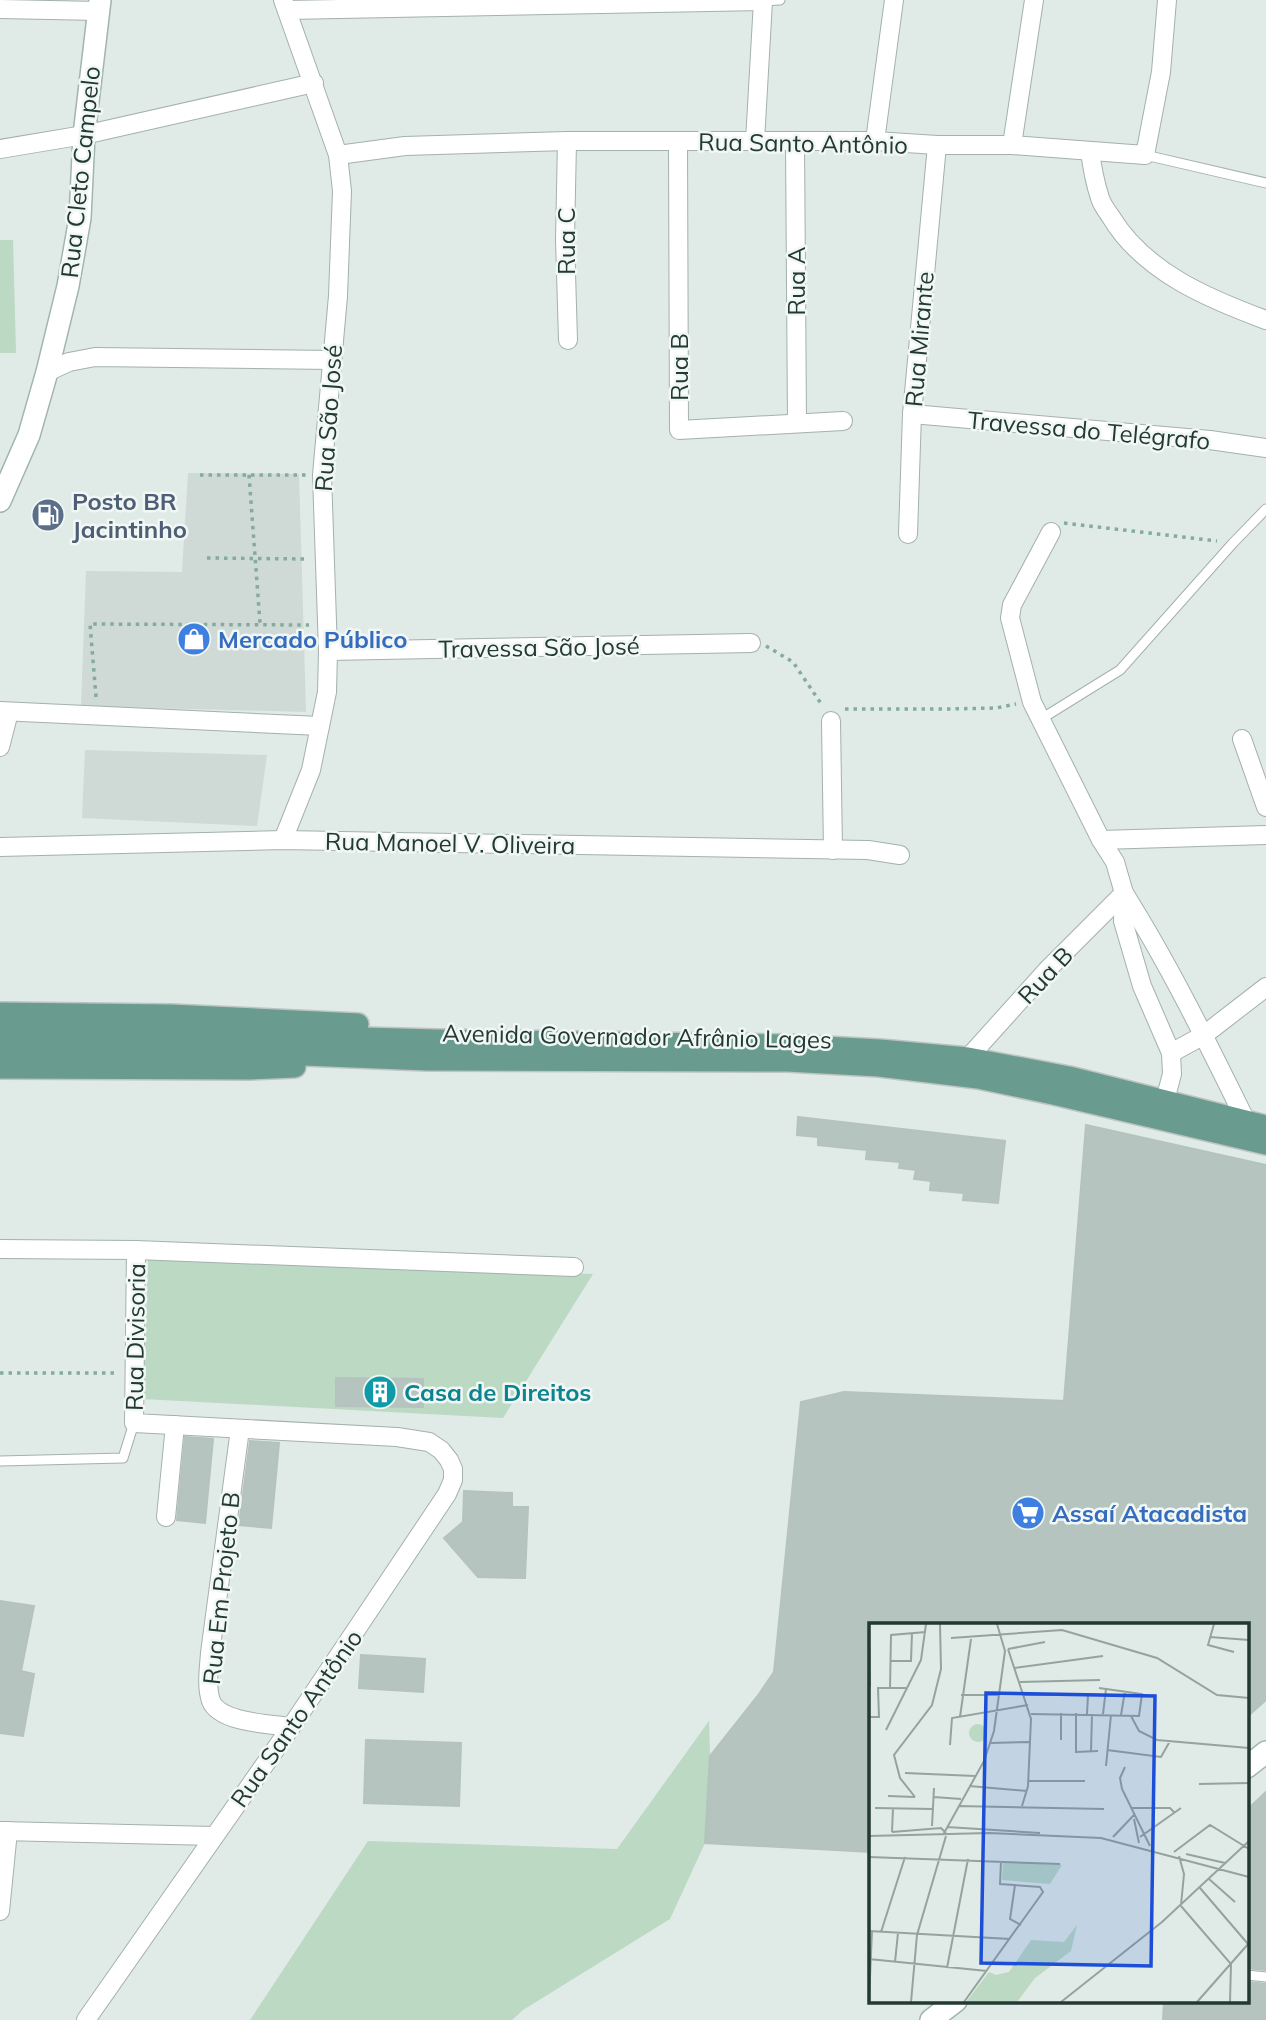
<svg xmlns="http://www.w3.org/2000/svg" width="1266" height="2020" font-family="Mulish,sans-serif">
	<style>
		.built { fill: #cfd9d5 }
		.green { fill: #bbd9c3 }
		.building { fill: #b6c4bf; stroke: #b4c3bd; stroke-width: 2 }
		.lines { fill: none; stroke-linecap: round; stroke-linejoin: round }
		.lane-casing { stroke: #a4b1ad; stroke-width: 11 }
		.street-casing { stroke: #a4b1ad; stroke-width: 20 }
		.secondary-casing { stroke: #a1b5ad; stroke-width: 24 }
		.primary-casing { stroke: #bdc4c2; stroke-width: 24 }
		.path { stroke: #84ab9f; stroke-width: 3.5; stroke-dasharray: 3.5 5; stroke-linecap: butt }
		.lane { stroke: #fff; stroke-width: 9 }
		.street { stroke: #fff; stroke-width: 18 }
		.secondary { stroke: #fff; stroke-width: 21 }
		.primary { stroke: #699c8f; stroke-width: 21 }
		.labels { text-anchor: middle; dominant-baseline: central; stroke-width: 5; stroke-linejoin: round; paint-order: stroke }
		.street-label { font-size: 24px; fill: #233933; stroke: #f1f7f4 }
		.service-label { font-size: 24px; font-weight: bold; fill: #4e5e75; stroke: #f1f7f4; text-anchor: start }
		.shop-label { font-size: 24px; font-weight: bold; fill: #366cbe; stroke: #f1f7f4; text-anchor: start }
		.culture-label { font-size: 24px; font-weight: bold; fill: #0d838f; stroke: #f1f7f4; text-anchor: start }
		.inset-road { fill: none; stroke: #94a39e; stroke-width: 2 }
		.view { fill: #1d4ed8; fill-opacity: 0.15; stroke: #1d4ed8; stroke-width: 3.5 }
		.inset-edge { fill: none; stroke: #233933; stroke-width: 3.5 }
	</style>
	<rect width="100%" height="100%" fill="#e0eae6"/>
	<g class="built">
		<polygon points="188,473 299,474 306,712 81,706 86,571 182,572"/>
		<polygon points="85,750 267,755 257,826 82,818"/>
	</g>
	<g class="green">
		<polygon points="0,240 13,240 16,353 0,353"/>
		<polygon points="148,1259 593,1274 503,1418 143,1399"/>
		<polygon points="709,1721 710,1756 705,1843 670,1919 523,2010 512,2020 250,2020 368,1841 617,1849"/>
	</g>
	<g class="building">
		<polygon points="798,1117 1005,1141 998,1203 963,1200 964,1193 930,1190 931,1181 914,1179 916,1170 899,1168 900,1162 866,1159 867,1150 818,1145 818,1137 797,1135"/>
		<polygon points="1086,1125 1266,1165 1266,1700 1247,1717 1247,1625 871,1625 871,1852 705,1843 710,1756 759,1694 774,1672 801,1402 844,1392 1064,1401"/>
		<polygon points="336,1378 423,1379 423,1407 336,1406"/>
		<polygon points="185,1437 213,1439 205,1523 177,1520"/>
		<polygon points="250,1441 279,1443 271,1528 239,1525"/>
		<polygon points="464,1491 512,1493 512,1507 528,1507 525,1578 478,1577 444,1538 463,1522"/>
		<polygon points="0,1601 34,1606 21,1671 34,1674 23,1736 0,1733"/>
		<polygon points="361,1655 425,1659 423,1692 359,1688"/>
		<polygon points="366,1740 461,1743 459,1806 364,1803"/>
		<polygon points="1266,1792 1266,1970 1247,1968 1247,1810"/>
		<polygon points="1247,1982 1266,1984 1266,2020 1163,2020 1164,2001 1247,2001"/>
	</g>
	<g class="lines">
		<defs>
			<g id="lane">
				<polyline points="763,1 780,0"/>
				<polyline points="1145,155 1266,183"/>
				<polyline points="1041,719 1120,670 1233,543 1266,509"/>
				<polyline points="0,1461 123,1458 134,1423"/>
				<polyline points="1247,1975 1266,1977"/>
			</g>
			<g id="street">
				<polyline points="283,0 338,155 342,191 338,296 322,475 328,651 327,692 311,770 283,840"/>
				<polyline points="0,9 99,11"/>
				<polyline points="287,10 763,1 755,141"/>
				<polyline points="567,141 565,239 568,340"/>
				<polyline points="678,141 679,430 843,421"/>
				<polyline points="795,141 797,422"/>
				<polyline points="875,141 894,0"/>
				<polyline points="1012,145 1034,0"/>
				<polyline points="0,149 84,135 314,83"/>
				<path d="M1090,151C1092,167 1095,183 1100,198C1102,205 1107,211 1111,217C1144,272 1209,299 1266,320"/>
				<polyline points="338,155 405,146 567,141 875,141 937,145 1012,145 1145,155 1161,72 1167,0"/>
				<polyline points="47,372 69,362 95,357 332,360"/>
				<polyline points="912,414 1210,440 1266,448"/>
				<polyline points="1051,532 1012,605 1010,618 1032,702 1101,840 1115,862 1124,893 1123,921 1142,986 1171,1053 1172,1074 1165,1100"/>
				<polyline points="908,534 912,414 937,145"/>
				<polyline points="328,651 751,643"/>
				<polyline points="0,711 320,726"/>
				<polyline points="831,721 833,850"/>
				<polyline points="1242,739 1266,807"/>
				<polyline points="0,747 9,712"/>
				<polyline points="1101,840 1266,835"/>
				<polyline points="0,847 283,840 868,850 900,855"/>
				<path d="M1124,893C1170,966 1208,1044 1246,1121"/>
				<polyline points="1171,1053 1204,1035 1266,987"/>
				<polyline points="968,1058 1049,968 1124,893"/>
				<polyline points="0,1249 136,1250 574,1267"/>
				<path d="M240,1429L210,1653C209,1668 206,1686 211,1701C220,1723 271,1724 291,1727"/>
				<polyline points="166,1517 175,1425"/>
				<polyline points="0,1831 214,1836"/>
				<polyline points="0,1911 8,1831"/>
				<polyline points="86,2020 291,1727 447,1494 453,1480 453,1469 449,1460 441,1450 429,1442 397,1437 134,1423 136,1250"/>
			</g>
			<g id="secondary">
				<polyline points="0,501 29,435 47,372 68,286 80,218 84,135 100,0"/>
				<polyline points="1247,1767 1266,1752"/>
				<polyline points="931,2020 956,2001"/>
			</g>
			<g id="primary">
				<polyline points="0,1013 171,1015 358,1024"/>
				<polyline points="0,1033 107,1031 436,1040 788,1045 880,1050 968,1058 1069,1077 1266,1126"/>
				<polyline points="0,1050 176,1050 427,1060 787,1061 879,1066 978,1078 1053,1094 1266,1144"/>
				<polyline points="0,1068 250,1069 295,1067"/>
			</g>
		</defs>
		<use href="#lane" class="lane-casing"/>
		<use href="#street" class="street-casing"/>
		<use href="#secondary" class="secondary-casing"/>
		<use href="#primary" class="primary-casing"/>
		<g class="path">
			<polyline points="200,475 306,475"/>
			<polyline points="249,475 260,623"/>
			<polyline points="1064,523 1217,541"/>
			<polyline points="207,558 307,559"/>
			<polyline points="766,646 793,662 822,705"/>
			<polyline points="96,697 90,624 309,625"/>
			<polyline points="845,709 949,709 996,708 1016,704"/>
			<polyline points="0,1373 117,1373"/>
		</g>
		<use href="#lane" class="lane"/>
		<use href="#street" class="street"/>
		<use href="#secondary" class="secondary"/>
		<use href="#primary" class="primary"/>
	</g>
	<defs>
		<symbol id="fuel-disc" viewBox="-11 -11 22 22"><circle r="9.5" fill="#5c6f8a" stroke="#f1f7f4"/><path d="M-5.5-6h7V0h2V4h1.3V-2.5L3-4.5l.8-.8L6-3V5H2.5V1h-1V6h-7ZM-4.2-4.7v3.2H.2V-4.7Z" fill="#fff"/></symbol>
		<symbol id="shop-disc" viewBox="-11 -11 22 22"><circle r="9.5" fill="#3f7fe0" stroke="#f1f7f4"/><path d="M-5-2.5h2.3a2.7 3.5 0 0 1 5.4 0H5L5.5 6h-11ZM-1.5-2.5h3a1.5 2.3 0 0 0-3 0Z" fill="#fff"/></symbol>
		<symbol id="building-disc" viewBox="-11 -11 22 22"><circle r="9.5" fill="#0f9aa8" stroke="#f1f7f4"/><path d="M-4-6H4V6H1V3H-1V6H-4ZM-2.5-4.3h1.7v1.8h-1.7ZM.8-4.3h1.7v1.8H.8ZM-2.5-1h1.7V.8h-1.7ZM.8-1h1.7V.8H.8Z" fill="#fff"/></symbol>
		<symbol id="supermarket-disc" viewBox="-11 -11 22 22"><circle r="9.5" fill="#3f7fe0" stroke="#f1f7f4"/><path d="M-6-5.5h2.5l.6 2H6L4.5 2H-2.5L-4.4-4H-6ZM-1.5 3.2a1.3 1.3 0 1 0 .1 0ZM3 3.2a1.3 1.3 0 1 0 .1 0Z" fill="#fff"/></symbol>
	</defs>
	<g fill-rule="evenodd">
		<use href="#fuel-disc" x="29" y="496" width="38" height="38"/>
		<use href="#shop-disc" x="175" y="620" width="38" height="38"/>
		<use href="#building-disc" x="361" y="1373" width="38" height="38"/>
		<use href="#supermarket-disc" x="1009" y="1494" width="38" height="38"/>
	</g>
	<g class="labels">
		<g class="street-label">
			<text transform="translate(803 143) rotate(1)">Rua Santo Antônio</text>
			<text transform="translate(80 172) rotate(-84)">Rua Cleto Campelo</text>
			<text transform="translate(566 241) rotate(-90)">Rua C</text>
			<text transform="translate(796 281) rotate(-90)">Rua A</text>
			<text transform="translate(919 339) rotate(-85)">Rua Mirante</text>
			<text transform="translate(679 367) rotate(-90)">Rua B</text>
			<text transform="translate(328 418) rotate(-86)">Rua São José</text>
			<text transform="translate(1089 430) rotate(5)">Travessa do Telégrafo</text>
			<text transform="translate(539 647) rotate(-1)">Travessa São José</text>
			<text transform="translate(450 843) rotate(1)">Rua Manoel V. Oliveira</text>
			<text transform="translate(1045 975) rotate(-47)">Rua B</text>
			<text transform="translate(637 1036) rotate(1)">Avenida Governador Afrânio Lages</text>
			<text transform="translate(135 1337) rotate(-89)">Rua Divisoria</text>
			<text transform="translate(221 1588) rotate(-84)">Rua Em Projeto B</text>
			<text transform="translate(296 1718) rotate(-55)">Rua Santo Antônio</text>
		</g>
		<g class="service-label">
			<text x="72" y="501">Posto BR<tspan x="72" dy="28">Jacintinho</tspan></text>
		</g>
		<g class="shop-label">
			<text x="218" y="639">Mercado Público</text>
			<text x="1052" y="1513">Assaí Atacadista</text>
		</g>
		<g class="culture-label">
			<text x="404" y="1392">Casa de Direitos</text>
		</g>
	</g>
	<g transform="translate(869 1623)">
		<rect width="380" height="380" fill="#e0eae6"/>
		<path d="M100 110a9 9 0 1 1 18 0a9 9 0 1 1-18 0ZM134,239L193,242L181,261L133,257ZM208,302L202,328L166,355L148,379H97L120,349L127,352L140,349L162,317L195,319Z" fill="#bbd9c3"/>
		<path class="inset-road" d="M345,1L339,22L365,29M0,11L1,64M341,14L380,17M82,15L193,7L288,35L348,72L380,75M139,26L162,96L159,163L153,183M139,26L176,19M22,38H42L43,10M146,45L234,33M151,59L231,57M8,65H37M21,65L22,12L57,9M92,72H130M155,72H219L218,91M207,90V129L229,128M162,91L270,93L273,71L230,65M234,91L237,66M252,92L256,68M262,93L270,108L288,117L380,125M0,94H10L9,65M91,94L102,16M17,107L52,37L57,1M192,117V90M122,120L160,119M81,122L83,95L159,82M238,127L292,134L301,118M222,128L223,91M237,143L242,92M256,144L251,155L253,166L281,223M36,150L106,153M159,158H216M330,161L380,160M100,163L158,168M19,173L46,174M46,174L31,155L25,132L63,82L72,46L71,1M65,174L92,176M89,183L235,186M6,185L64,186M262,185H301L305,189M265,196L270,220M63,203L65,165M78,204L171,210M23,209L24,185M23,209L72,205L77,210M74,212L115,138L125,108L136,28L128,1M0,213L120,210L232,215L380,254M244,214L265,192M271,214L312,185M305,229L341,202L380,226M317,231L356,240M310,233L315,251L312,282M0,234L191,241M340,256L366,279M146,262L141,296L152,302M331,265L379,321M312,283L362,341L361,379M0,308L141,316M12,309L36,234M0,336L118,348M26,339L29,310M78,345L99,236M0,377L3,308M42,379L48,312L77,213M95,379L174,269L171,264L131,261L132,238M192,379L293,299L380,218M328,379L380,320"/>
		<path class="view" d="M117,70L286,73L282,343L112,340Z"/>
		<rect width="380" height="380" class="inset-edge"/>
	</g>
</svg>
